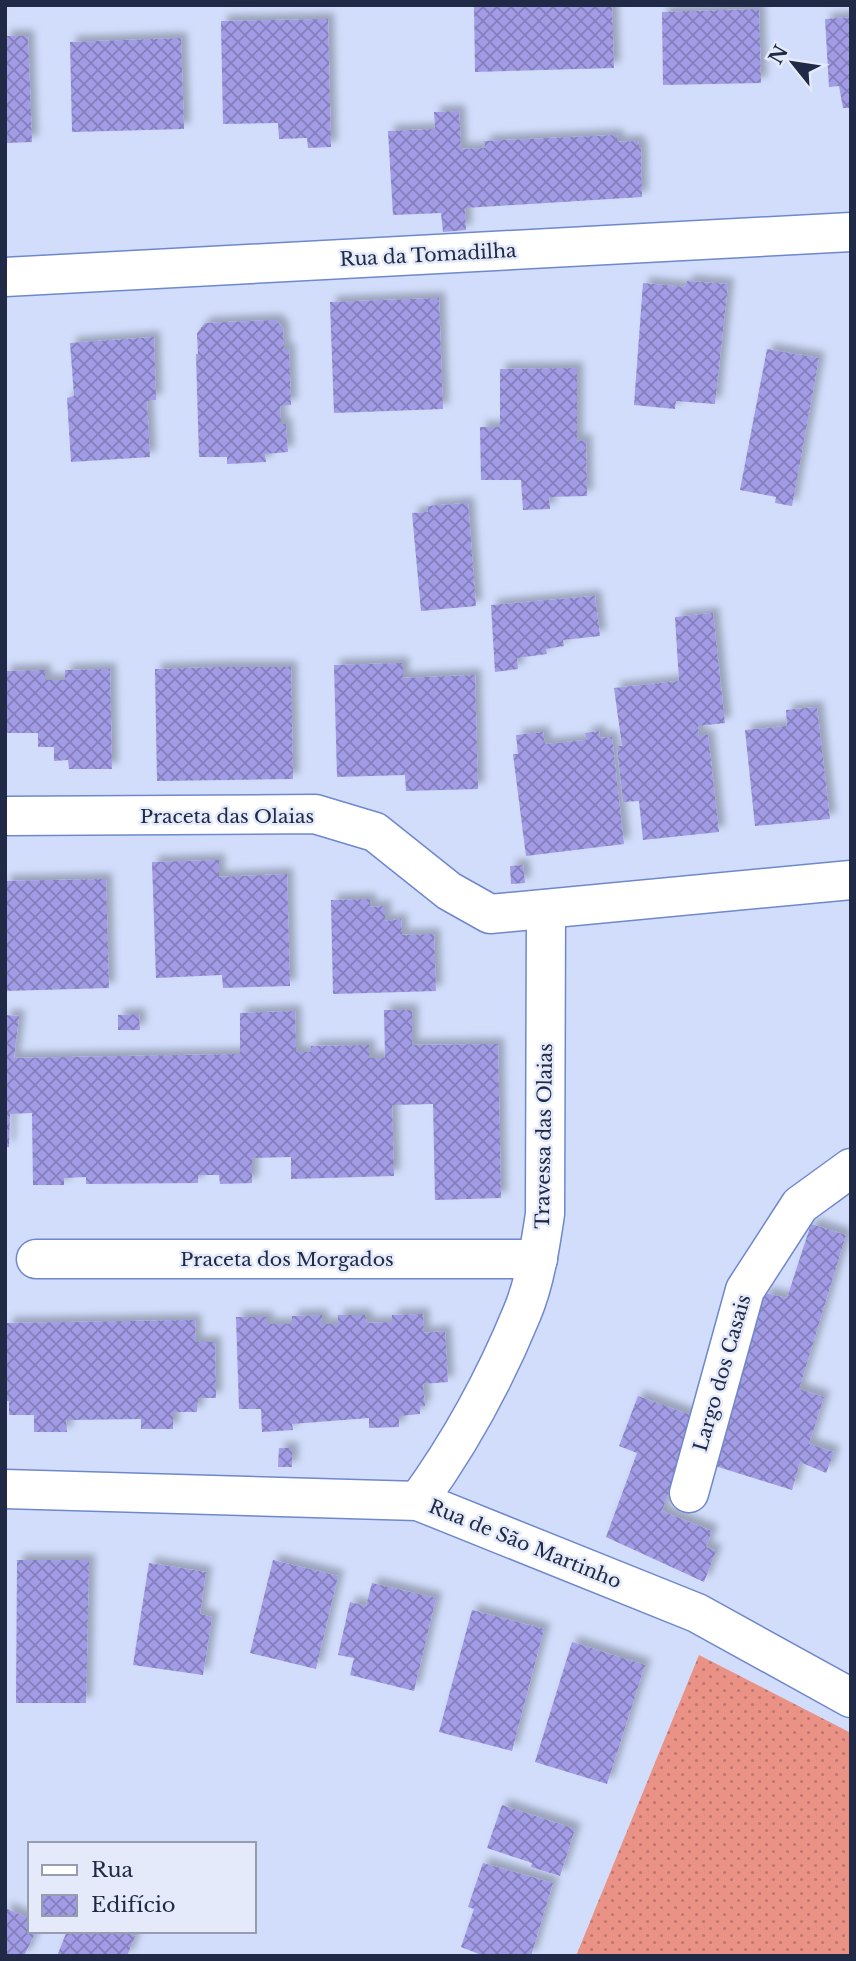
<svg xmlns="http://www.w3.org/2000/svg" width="856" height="1961" font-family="'Libre Baskerville',serif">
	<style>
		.grass { fill: url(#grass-dots) }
		.building { fill: url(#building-cross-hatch); filter: url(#shadow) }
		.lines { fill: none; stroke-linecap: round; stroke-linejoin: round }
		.minor-casing { stroke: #6f88cc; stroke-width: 41 }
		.minor { stroke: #fff; stroke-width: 38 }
		.labels { text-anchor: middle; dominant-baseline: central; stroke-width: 5; stroke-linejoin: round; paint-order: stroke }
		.street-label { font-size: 19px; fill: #202a46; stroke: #e4eaf9 }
	</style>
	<defs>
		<pattern id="grass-dots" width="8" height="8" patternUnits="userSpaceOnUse" patternTransform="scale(1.75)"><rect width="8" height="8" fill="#eb9286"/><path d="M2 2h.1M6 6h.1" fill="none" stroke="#be776f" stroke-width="1.8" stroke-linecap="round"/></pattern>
		<pattern id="building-cross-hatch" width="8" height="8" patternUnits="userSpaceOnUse" patternTransform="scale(1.75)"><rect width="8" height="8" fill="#a29be5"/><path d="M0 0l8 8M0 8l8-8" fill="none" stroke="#847fbb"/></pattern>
		<filter id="shadow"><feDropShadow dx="6" dy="-6" stdDeviation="3.5" flood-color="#0004"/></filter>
	</defs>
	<rect width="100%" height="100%" fill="#d1ddfb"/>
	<polygon class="grass" points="699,1655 851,1733 851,1956 576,1956"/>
	<g class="building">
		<polygon points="474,5 612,5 614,68 475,72"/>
		<polygon points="759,9 761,83 663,85 662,12"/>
		<polygon points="851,17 851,108 843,108 839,86 829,87 825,19"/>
		<polygon points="328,19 331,147 308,148 307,138 279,139 278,123 223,124 221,21"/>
		<polygon points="5,36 28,36 32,142 5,143"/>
		<polygon points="181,38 184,129 72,132 70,42"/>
		<polygon points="459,111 461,149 485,148 484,141 550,138 617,135 618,142 638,141 639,147 641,147 642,197 465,208 466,230 443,232 441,213 393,215 388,131 435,129 434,112"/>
		<polygon points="687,281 728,284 715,404 676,401 675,409 634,405 643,283 685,287"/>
		<polygon points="439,298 443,409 334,413 330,302"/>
		<polygon points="276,320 283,328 284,349 289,349 291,405 280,406 281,424 286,424 288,452 265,454 266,462 227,464 227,457 199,457 196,354 198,354 197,333 205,323"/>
		<polygon points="154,337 156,400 147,401 150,457 71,462 67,398 74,396 70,343"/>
		<polygon points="767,349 819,358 792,506 775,503 776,497 740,490"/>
		<polygon points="577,368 577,441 586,440 587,496 549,497 550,509 523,510 521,480 481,480 480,427 500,427 500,369"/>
		<polygon points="468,503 476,606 421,611 412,513 428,512 427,506"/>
		<polygon points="595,596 600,636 563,640 564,646 546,649 547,654 517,658 518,669 495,672 491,605"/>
		<polygon points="713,613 725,723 698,726 699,735 708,735 719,832 643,840 639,801 623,802 617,746 622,746 614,688 679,681 675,617"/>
		<polygon points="403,663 403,678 475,675 478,789 406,791 405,775 337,777 334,665"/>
		<polygon points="222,667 291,667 293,779 157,781 155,669"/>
		<polygon points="110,669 112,769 69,769 68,760 54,761 54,747 38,747 38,733 5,733 5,671 45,670 45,680 65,680 65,670"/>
		<polygon points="817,707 830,819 755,826 745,730 787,726 786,710"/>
		<polygon points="599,731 600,738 612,737 624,844 526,856 513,754 518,754 516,735 543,732 545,744 587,740 585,733"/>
		<polygon points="219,860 219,877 287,874 290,986 223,988 222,975 156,978 152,862"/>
		<polygon points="523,865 525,883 511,884 510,866"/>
		<polygon points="106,879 109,988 5,991 5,881"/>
		<polygon points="370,899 370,907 385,906 385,921 401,919 402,935 434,934 436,991 333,994 331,900"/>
		<polygon points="384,1010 412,1010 412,1045 498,1044 501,1198 435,1200 433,1104 392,1105 394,1176 291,1179 291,1157 252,1158 252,1183 220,1184 219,1175 198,1175 198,1183 86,1184 86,1177 64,1178 64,1185 33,1185 32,1113 10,1114 9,1147 5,1147 5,1015 19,1016 14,1058 240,1054 240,1013 295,1011 296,1052 311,1052 311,1046 369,1045 369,1058 385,1058"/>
		<polygon points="139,1014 140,1030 118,1030 118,1015"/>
		<polygon points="811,1224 846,1235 799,1389 824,1397 809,1444 834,1452 826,1473 800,1462 792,1490 712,1465 765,1293 787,1298"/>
		<polygon points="423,1314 424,1333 445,1331 448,1382 423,1384 425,1406 420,1406 420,1414 399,1416 399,1427 369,1428 369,1418 292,1424 293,1430 262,1432 261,1409 239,1409 236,1317 267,1317 267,1324 292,1324 292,1316 322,1315 322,1324 338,1324 338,1315 365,1315 367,1323 392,1322 392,1315"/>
		<polygon points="195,1320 196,1342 215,1342 216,1398 198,1398 197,1412 173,1412 173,1429 141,1429 141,1419 66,1420 67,1432 34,1432 34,1415 9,1415 9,1401 5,1401 7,1323"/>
		<polygon points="638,1396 696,1417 662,1511 712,1531 706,1547 716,1551 704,1582 606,1537 637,1453 619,1446"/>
		<polygon points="279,1448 292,1448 292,1467 278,1467"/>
		<polygon points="17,1560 89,1560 86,1703 16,1703"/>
		<polygon points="273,1560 338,1576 316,1669 250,1653"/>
		<polygon points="149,1563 206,1572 200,1614 212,1617 203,1675 133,1665"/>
		<polygon points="372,1583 436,1598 414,1691 350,1675 354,1658 338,1655 350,1602 366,1606"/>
		<polygon points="472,1610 544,1629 512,1751 439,1732"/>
		<polygon points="572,1642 645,1665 607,1784 535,1762"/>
		<polygon points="502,1805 575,1829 560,1876 531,1867 532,1863 487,1848"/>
		<polygon points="483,1863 553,1883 531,1956 484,1956 461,1947 474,1909 468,1907"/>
		<polygon points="5,1908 30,1919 30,1931 36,1931 24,1956 5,1956"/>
		<polygon points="67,1931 126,1931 135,1936 127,1956 57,1956"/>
	</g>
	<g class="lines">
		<defs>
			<g id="minor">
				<polyline points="5,277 851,232"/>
				<polyline points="5,816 315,814 375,832 449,891 490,914 851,880"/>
				<polyline points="36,1259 538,1259"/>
				<polyline points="5,1489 418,1501 697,1613 851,1698"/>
				<polyline points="689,1493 745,1290 800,1205 851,1168"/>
				<path d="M418,1501C460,1443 495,1379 522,1313C535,1282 540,1247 545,1214L546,909"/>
			</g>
		</defs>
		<use href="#minor" class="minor-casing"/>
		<use href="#minor" class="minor"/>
	</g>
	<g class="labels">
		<g class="street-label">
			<text transform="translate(428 255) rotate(-3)">Rua da Tomadilha</text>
			<text x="227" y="816">Praceta das Olaias</text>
			<text transform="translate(544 1136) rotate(-89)">Travessa das Olaias</text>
			<text x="287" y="1259">Praceta dos Morgados</text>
			<text transform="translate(722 1373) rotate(-74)">Largo dos Casais</text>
			<text transform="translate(525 1544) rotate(22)">Rua de São Martinho</text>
		</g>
	</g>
	<rect width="856" height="1961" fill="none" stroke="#202a46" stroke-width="14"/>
	<rect x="28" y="1842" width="228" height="91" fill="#e4eaf9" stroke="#969db1" stroke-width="2"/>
	<rect x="42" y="1865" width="35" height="10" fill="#ffffff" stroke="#969db1" stroke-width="2"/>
	<text x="91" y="1877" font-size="21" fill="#202a46">Rua</text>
	<rect x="42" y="1895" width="35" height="21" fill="url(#building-cross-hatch)" stroke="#969db1" stroke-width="2"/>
	<text x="91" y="1912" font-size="21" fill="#202a46">Edifício</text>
	<g transform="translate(793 63) rotate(300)" stroke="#e4eaf9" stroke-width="5" paint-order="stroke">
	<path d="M0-5L12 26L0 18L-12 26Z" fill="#202a46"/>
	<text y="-10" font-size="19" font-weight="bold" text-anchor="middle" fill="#202a46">N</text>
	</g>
</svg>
